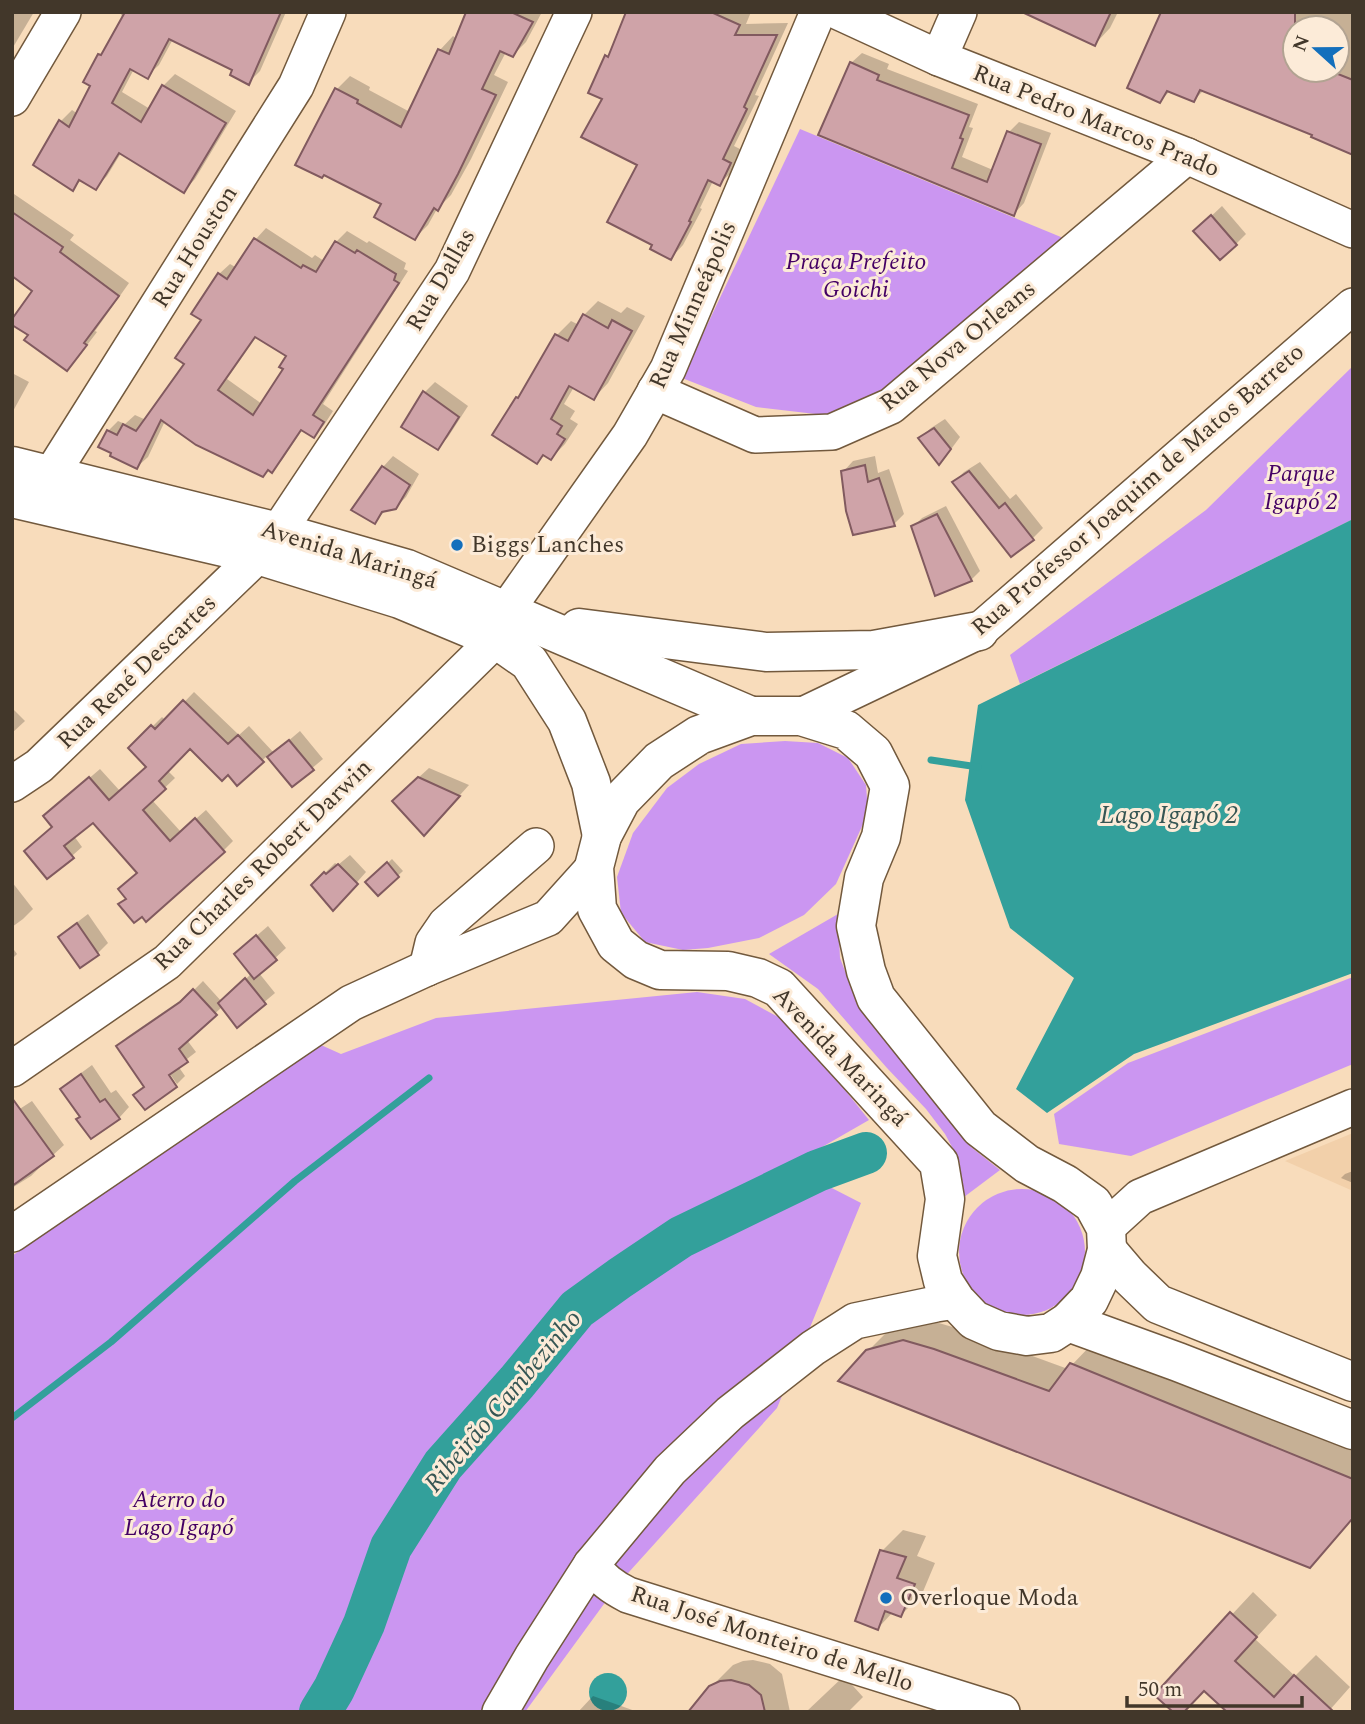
<svg xmlns="http://www.w3.org/2000/svg" width="1365" height="1724" font-family="Spectral,serif">
	<style>
		.built { fill: #f2d0aa }
		.green { fill: #cb96f1 }
		.water { fill: #33a09b }
		.shadow { fill: #0003; fill-rule: evenodd }
		.lines { fill: none; stroke-linecap: round; stroke-linejoin: round }
		.stream { stroke: #33a09b; stroke-width: 7 }
		.river { stroke: #33a09b; stroke-width: 42 }
		.building { fill: #cfa3a8; stroke: #815a5f; stroke-width: 2; fill-rule: evenodd }
		.minor-casing { stroke: #72593d; stroke-width: 38 }
		.major-casing { stroke: #72593d; stroke-width: 41 }
		.minor { stroke: #fff; stroke-width: 35 }
		.major { stroke: #fff; stroke-width: 38 }
		.poi-dot { fill: #136fbc; stroke: #fcebd8; stroke-width: 2.5 }
		.labels { text-anchor: middle; dominant-baseline: central; stroke-width: 6; stroke-linejoin: round; paint-order: stroke }
		.street-label { font-size: 24px; fill: #42372a; stroke: #fcebd8 }
		.park-label { font-size: 24px; font-style: italic; fill: #440064; stroke: #fcebd8 }
		.poi-label { font-size: 24px; fill: #42372a; stroke: #fcebd8; text-anchor: start }
		.water-label { font-size: 26px; font-style: italic; fill: #365654; stroke: #fcebd8 }
	</style>
	<rect width="100%" height="100%" fill="#f8dcbb"/>
	<polygon class="built" points="1353,1133 1353,1191 1285,1161"/>
	<g class="green">
		<polygon points="800,129 1073,242 891,397 841,417 756,407 682,378"/>
		<polygon points="1353,366 1353,519 1020,684 1010,655 1206,510"/>
		<polygon points="785,741 818,743 848,758 866,785 868,813 836,884 804,915 759,938 708,948 683,950 645,942 621,913 617,877 633,833 667,788 699,764 741,744"/>
		<polygon points="838,914 840,958 858,1005 971,1147 1000,1170 964,1197 959,1160 945,1134 926,1109 887,1068 818,989 769,954"/>
		<polygon points="1353,977 1353,1064 1131,1156 1059,1144 1054,1114 1128,1063"/>
		<polygon points="697,992 745,999 793,1025 869,1120 789,1166 861,1203 777,1408 620,1582 525,1712 12,1712 12,1256 284,1062 321,1045 341,1054 436,1018"/>
		<circle cx="1022" cy="1252" r="63"/>
	</g>
	<g class="water">
		<polygon points="1353,519 1353,973 1134,1054 1047,1113 1016,1089 1074,978 1010,928 965,800 978,705"/>
		<circle cx="608" cy="1692" r="19"/>
	</g>
	<g class="shadow">
		<polygon points="12,12 34,12 12,49"/>
		<polygon points="122,12 286,12 260,71 248,83 235,70 173,39 159,65 147,76 134,69 122,92 150,109 163,86 175,74 236,111 195,179 184,191 121,153 107,176 95,188 82,179 73,188 60,122 72,110 78,114 92,85 100,55 107,48 124,17 121,15"/>
		<polygon points="468,12 542,12 526,42 513,55 506,52 494,75 508,82 471,159 451,195 437,209 428,225 415,238 384,203 337,89 350,76 370,87 369,90 410,112 440,50 453,36 457,39"/>
		<polygon points="628,12 751,12 746,24 788,23 755,95 759,96 734,146 742,150 732,172 719,184 713,181 700,208 702,209 683,245 671,258 654,244 639,164 604,98 607,56 613,50"/>
		<polygon points="1037,12 1118,12 1110,28 1095,44"/>
		<path d="M1163,12H1353V153L1314,134L1204,90L1194,100L1171,90L1160,101ZM1295,28H1337V70H1295Z"/>
		<polygon points="862,53 889,64 887,69 978,104 969,127 973,128 962,157 993,170 1009,132 1019,122 1051,133 1024,203 1014,214 820,134 851,63"/>
		<polygon points="14,194 74,235 70,240 129,283 95,331 97,332 78,357 67,369 30,335 35,291 12,274 12,196"/>
		<polygon points="1222,206 1246,234 1236,244 1206,221"/>
		<path d="M266,228L312,258L315,255L324,261L336,242L347,231L367,243L369,241L406,263L404,269L408,271L323,404L333,411L324,425L313,436L303,429L282,460L272,470L165,421L148,457L137,467L108,431L118,421L125,424L135,415L146,420L186,364L219,274L230,264L237,268L256,239ZM257,336L289,355L285,368L262,404L227,379Z"/>
		<polygon points="598,301 621,313 627,307 645,316 608,383 594,398 574,387 564,404 575,411 570,419 578,424 565,444 551,458 518,398 523,393 557,335 571,321 579,325 584,315"/>
		<polygon points="12,373 29,382 12,413"/>
		<polygon points="435,382 468,406 448,437 438,448 424,393"/>
		<polygon points="945,419 960,437 949,452 939,462 920,438 931,428"/>
		<polygon points="393,456 419,474 406,497 396,507 386,510 374,522 383,467"/>
		<polygon points="875,456 878,473 889,469 904,514 894,524 843,472 853,461"/>
		<polygon points="980,462 1010,499 1016,494 1043,528 1033,538 954,482 964,472"/>
		<polygon points="946,506 980,571 971,580 936,594 913,527 922,518"/>
		<polygon points="194,692 239,735 249,726 274,753 300,731 323,759 292,785 268,755 238,784 228,772 190,747 167,770 175,778 152,800 181,832 206,810 233,841 223,851 142,915 121,904 127,898 138,872 93,821 74,836 82,847 48,877 54,826 45,816 100,769 120,791 148,766 131,748 162,717 166,721"/>
		<polygon points="12,708 25,721 12,733"/>
		<polygon points="429,768 469,785 434,824 405,790"/>
		<polygon points="350,855 366,872 343,898 313,885 335,863 338,865"/>
		<polygon points="392,859 403,871 378,894 368,882"/>
		<polygon points="12,882 33,909 23,919 12,927"/>
		<polygon points="88,914 108,943 98,953 80,966 60,937 71,927"/>
		<polygon points="268,926 286,948 259,973 275,993 237,1025 223,1006 187,1040 196,1052 178,1066 185,1076 177,1084 165,1067 162,1068 175,1086 136,1095 145,1085 118,1046 127,1037 191,993 203,981 222,1002 252,973 247,944"/>
		<polygon points="12,947 17,954 12,959"/>
		<polygon points="92,1065 111,1093 116,1090 129,1107 119,1118 81,1116 63,1089 73,1079"/>
		<polygon points="32,1101 64,1145 53,1155 40,1165 41,1166 31,1176 12,1188 12,1114"/>
		<polygon points="1353,1171 1353,1183 1341,1178 1345,1174"/>
		<polygon points="925,1319 956,1328 1068,1369 1093,1343 1353,1449 1353,1519 1309,1566 867,1352 889,1330"/>
		<polygon points="903,1530 926,1536 917,1556 935,1563 922,1594 901,1615 893,1612 878,1628 882,1551"/>
		<polygon points="1253,1592 1277,1615 1255,1639 1295,1676 1316,1655 1350,1687 1328,1712 1205,1689 1157,1695"/>
		<polygon points="753,1660 770,1664 782,1674 790,1712 698,1712 711,1687 733,1665 743,1661"/>
		<polygon points="844,1676 863,1697 848,1712 806,1712"/>
		<polygon points="593,1696 638,1712 578,1712"/>
	</g>
	<g class="lines">
		<g class="stream">
			<polyline points="931,760 978,767"/>
			<polyline points="12,1418 111,1342 295,1181 429,1078"/>
		</g>
		<polyline class="river" points="320,1712 334,1689 364,1624 391,1547 443,1465 517,1382 577,1309 620,1278 681,1237 817,1171 866,1153"/>
	</g>
	<g class="building">
		<polygon points="125,12 281,12 249,85 230,75 232,70 169,39 148,79 130,69 112,103 141,122 162,85 226,123 184,193 119,153 96,190 79,180 73,191 33,165 59,120 69,127 90,86 83,82 98,54 101,55"/>
		<polygon points="466,12 511,12 533,22 513,57 500,51 482,89 496,95 458,174 438,211 434,208 415,240 374,217 381,204 324,175 322,178 295,165 335,88 358,100 357,103 401,127 438,49 449,54"/>
		<polygon points="626,12 711,12 740,25 735,35 777,35 744,107 747,109 723,159 731,163 720,186 708,180 689,221 691,222 671,260 650,249 652,245 607,222 637,165 581,137 602,99 588,93 605,55 608,57"/>
		<polygon points="1022,12 1111,12 1095,46"/>
		<polygon points="1161,12 1295,12 1295,70 1328,70 1353,80 1353,155 1311,137 1312,135 1200,90 1194,102 1167,91 1160,103 1127,88"/>
		<polygon points="850,62 879,75 877,80 969,115 960,138 963,139 952,168 987,182 1007,131 1041,144 1014,216 818,135"/>
		<polygon points="12,212 63,247 60,252 119,296 84,343 87,345 67,371 24,340 28,335 12,325 12,319 32,291 12,276"/>
		<polygon points="1211,215 1237,245 1220,260 1193,231"/>
		<path d="M254,238L301,268L303,265L316,272L335,241L355,253L357,250L396,274L394,280L399,283L313,415L324,422L314,438L301,430L272,473L268,470L263,477L196,445L161,420L137,469L110,456L111,453L98,447L107,430L117,435L123,424L136,431L184,364L175,358L201,320L191,314L218,273L227,279ZM255,337L286,356L279,367L283,369L253,415L218,390Z"/>
		<polygon points="583,314 608,328 612,320 632,331 594,400 569,386 551,419 562,426 557,434 565,439 551,460 543,455 537,464 492,435 516,397 518,398 555,334 568,341"/>
		<polygon points="423,391 459,417 438,450 401,427"/>
		<polygon points="934,428 951,449 939,465 918,438"/>
		<polygon points="865,465 868,482 879,478 895,526 853,535 846,511 841,471"/>
		<polygon points="382,466 410,485 396,509 382,512 375,524 351,510"/>
		<polygon points="969,471 999,508 1005,503 1034,540 1011,557 952,482"/>
		<polygon points="937,514 972,581 935,596 911,526"/>
		<polygon points="183,700 228,744 238,735 264,762 237,786 228,775 222,781 190,749 159,781 166,789 143,810 170,841 195,818 225,852 146,922 142,917 134,923 118,904 126,899 118,889 137,873 93,823 64,846 74,858 47,879 24,851 52,827 43,816 89,777 109,800 146,767 128,748 151,725 155,729"/>
		<polygon points="289,740 314,770 292,787 267,757"/>
		<polygon points="418,777 460,796 424,836 392,801"/>
		<polygon points="387,862 399,877 378,896 365,882"/>
		<polygon points="338,864 358,884 333,911 311,885 324,872 326,874"/>
		<polygon points="77,923 99,955 80,968 58,937"/>
		<polygon points="256,935 277,960 254,979 234,954"/>
		<polygon points="245,978 266,1004 237,1028 218,1003"/>
		<polygon points="193,989 217,1015 179,1049 188,1062 169,1075 177,1087 145,1110 133,1095 144,1087 116,1046 180,1002"/>
		<polygon points="81,1074 100,1102 105,1099 120,1119 91,1139 76,1119 80,1117 60,1089"/>
		<polygon points="12,1098 54,1156 12,1186"/>
		<polygon points="903,1340 934,1349 1049,1391 1070,1363 1353,1479 1353,1518 1310,1568 838,1381 866,1350"/>
		<polygon points="880,1550 906,1557 897,1578 915,1584 901,1617 885,1611 878,1630 855,1621"/>
		<polygon points="1230,1612 1257,1637 1235,1661 1274,1697 1294,1675 1334,1712 1227,1712 1204,1691 1184,1712 1173,1712 1154,1695"/>
		<polygon points="731,1680 749,1685 761,1695 765,1712 688,1712 709,1686 720,1681"/>
	</g>
	<g class="lines">
		<defs>
			<g id="minor">
				<polyline points="839,12 939,58 1187,156 1353,230"/>
				<polyline points="939,58 959,12"/>
				<polyline points="12,98 63,12"/>
				<polyline points="655,391 755,435 832,432 891,406 1187,156"/>
				<polyline points="51,475 296,86 328,12"/>
				<polyline points="278,532 452,271 574,12"/>
				<polyline points="506,611 630,435 668,369 818,12"/>
				<polyline points="801,716 979,631 1353,306"/>
				<polyline points="12,784 39,766 258,555"/>
				<polyline points="427,968 433,943 446,924 536,846"/>
				<polyline points="12,1069 167,962 496,639"/>
				<polyline points="1106,1228 1140,1197 1353,1107"/>
				<polyline points="12,1234 351,1003 427,968 548,918 594,867"/>
				<path d="M591,1565C602,1579 612,1587 628,1595L1002,1712"/>
				<polyline points="500,1712 532,1657 591,1565 670,1470 730,1413 813,1348 855,1321 936,1304 956,1301"/>
			</g>
			<g id="major">
				<polyline points="12,466 278,532 407,569 751,716"/>
				<polyline points="12,498 258,555 400,599 496,639 529,662 567,721 591,783 602,836"/>
				<polyline points="579,628 766,652 874,650 979,631"/>
				<polygon points="751,716 801,716 846,730 873,753 890,786 881,837 864,878 856,926 866,971 876,998 980,1128 1027,1164 1065,1184 1093,1204 1106,1228 1107,1250 1100,1277 1089,1300 1068,1322 1051,1333 1027,1336 999,1331 974,1320 956,1301 943,1281 937,1256 945,1199 939,1163 779,988 758,978 728,971 660,970 636,960 616,944 597,909 594,867 602,836 621,800 659,761 699,735"/>
				<polyline points="1107,1250 1130,1277 1158,1304 1353,1382"/>
				<polyline points="1068,1322 1178,1362 1353,1430"/>
			</g>
		</defs>
		<use href="#minor" class="minor-casing"/>
		<use href="#major" class="major-casing"/>
		<use href="#minor" class="minor"/>
		<use href="#major" class="major"/>
	</g>
	<g class="poi-dot">
		<circle cx="457" cy="545" r="7"/>
		<circle cx="886" cy="1598" r="7"/>
	</g>
	<g class="labels">
		<g class="street-label">
			<text transform="translate(1096 121) rotate(22)">Rua Pedro Marcos Prado</text>
			<text transform="translate(195 247) rotate(-58)">Rua Houston</text>
			<text transform="translate(441 280) rotate(-60)">Rua Dallas</text>
			<text transform="translate(693 305) rotate(-66)">Rua Minneápolis</text>
			<text transform="translate(958 346) rotate(-39)">Rua Nova Orleans</text>
			<text transform="translate(1138 490) rotate(-41)">Rua Professor Joaquim de Matos Barreto</text>
			<text transform="translate(349 555) rotate(17)">Avenida Maringá</text>
			<text transform="translate(137 672) rotate(-44)">Rua René Descartes</text>
			<text transform="translate(263 865) rotate(-44)">Rua Charles Robert Darwin</text>
			<text transform="translate(840 1057) rotate(46)">Avenida Maringá</text>
			<text transform="translate(772 1639) rotate(18)">Rua José Monteiro de Mello</text>
		</g>
		<g class="park-label">
			<text x="856" y="262">Praça Prefeito<tspan x="856" dy="28">Goichi</tspan></text>
			<text x="1301" y="474">Parque<tspan x="1301" dy="28">Igapó 2</tspan></text>
			<text x="179" y="1500">Aterro do<tspan x="179" dy="28">Lago Igapó</tspan></text>
		</g>
		<g class="poi-label">
			<text x="471" y="545">Biggs Lanches</text>
			<text x="900" y="1598">Overloque Moda</text>
		</g>
		<g class="water-label">
			<text x="1169" y="815">Lago Igapó 2</text>
			<text transform="translate(503 1401) rotate(-50)">Ribeirão Cambezinho</text>
		</g>
	</g>
	<rect width="1365" height="1724" fill="none" stroke="#42372a" stroke-width="28"/>
	<g transform="translate(1316 49) rotate(291)"><circle r="33" fill="#fcebd8" stroke="#b2a392" stroke-width="2"/>
	<path d="M0-5L12 26L0 18L-12 26Z" fill="#136fbc"/>
	<text y="-10" font-size="19" font-weight="bold" text-anchor="middle" fill="#42372a">N</text>
	</g>
	<path d="M1127 1696v10h175v-10" fill="none" stroke="#42372a" stroke-width="3.5"/>
	<text x="1138" y="1696" font-size="21" fill="#42372a" stroke="#fcebd8" stroke-width="5" paint-order="stroke">50 m</text>
</svg>
